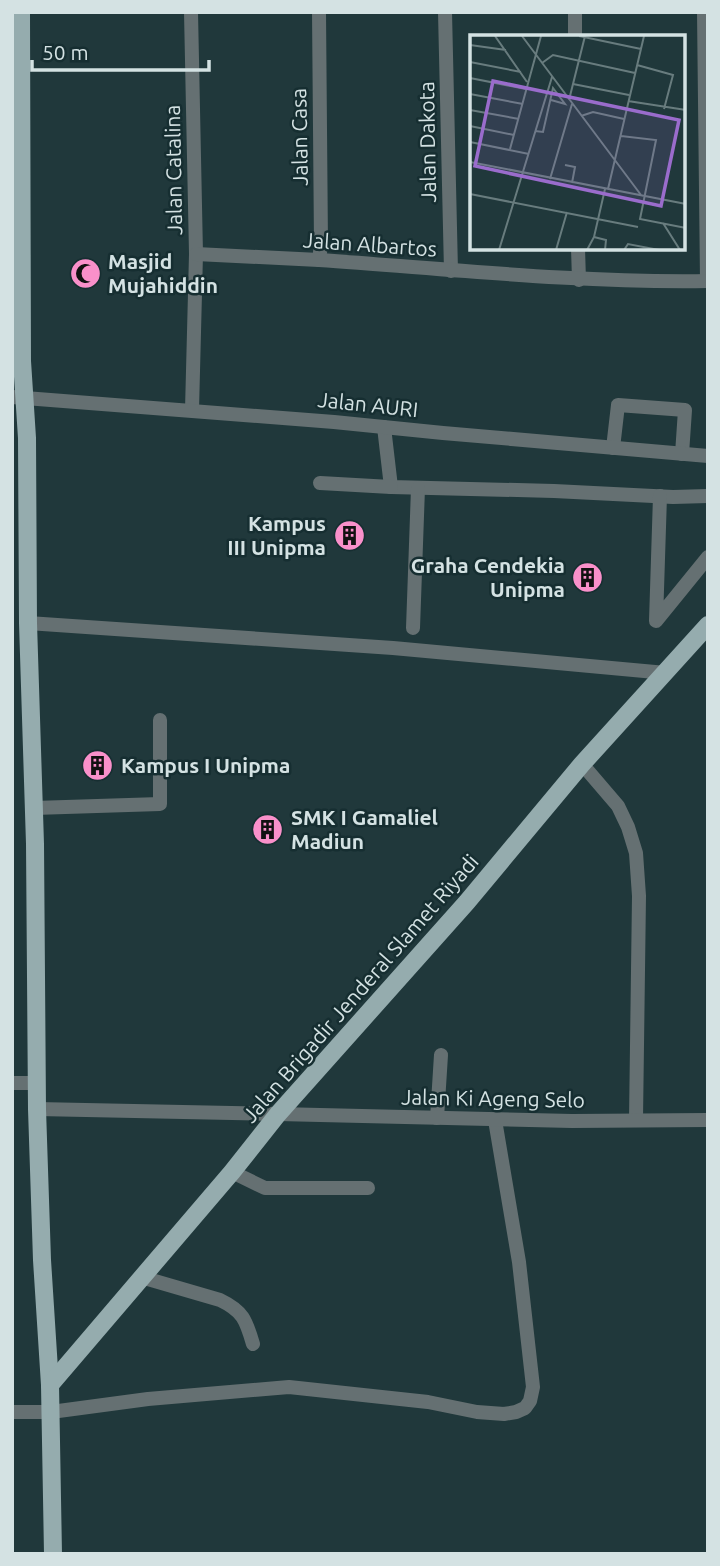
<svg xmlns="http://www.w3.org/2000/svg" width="720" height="1566" font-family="Ubuntu,sans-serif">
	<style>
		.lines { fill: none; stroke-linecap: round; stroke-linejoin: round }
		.service { stroke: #657072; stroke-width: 14 }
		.minor { stroke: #657072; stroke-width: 14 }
		.tertiary { stroke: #657072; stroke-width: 14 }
		.primary { stroke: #95acae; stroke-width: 18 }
		.labels { text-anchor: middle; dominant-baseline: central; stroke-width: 5; stroke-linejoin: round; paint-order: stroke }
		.street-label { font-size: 21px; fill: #d4e2e3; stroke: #162e31 }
		.poi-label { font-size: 21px; font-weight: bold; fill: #d4e2e3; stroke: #162e31; text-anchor: start }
		.inset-road { fill: none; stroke: #687c7e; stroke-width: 2 }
		.view { fill: #9a6ccc; fill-opacity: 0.15; stroke: #9a6ccc; stroke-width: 3.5 }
		.inset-edge { fill: none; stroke: #d4e2e3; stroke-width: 3.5 }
	</style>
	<rect width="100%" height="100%" fill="#20383b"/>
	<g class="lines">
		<g class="service">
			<polyline points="384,427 391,487 554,491 673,497 708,496"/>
			<polyline points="613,448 618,405 685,410 682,454"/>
			<polyline points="320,483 391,487"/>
			<polyline points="660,496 656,621 708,557"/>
			<polyline points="413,628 418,488"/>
			<polyline points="34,808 160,804 160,720"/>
			<polyline points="437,1118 441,1055"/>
		</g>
		<g class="minor">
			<polyline points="191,12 196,254 192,410"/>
			<polyline points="319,12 321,245 319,260"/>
			<polyline points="445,12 451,271"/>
			<polyline points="575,12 575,37"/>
			<polyline points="704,12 707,281"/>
			<polyline points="578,248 579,280"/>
			<path d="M196,254C237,256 278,258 319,260C449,269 578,283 708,281"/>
			<polyline points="28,623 393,648 666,673"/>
			<polyline points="582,764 618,806 628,827 636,853 639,896 636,1120"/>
			<polyline points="12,1083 36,1083"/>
			<polyline points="37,1109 278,1114"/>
			<polyline points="232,1172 265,1188 368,1188"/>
			<path d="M141,1277L220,1300C243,1311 246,1320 253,1344"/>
			<polyline points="12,1412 51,1412 148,1399 289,1387 428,1402 477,1412 504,1414 516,1412 525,1408 530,1401 533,1387 519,1262 495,1120"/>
		</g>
		<g class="tertiary">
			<polyline points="12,397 334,422 443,433 708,456"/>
			<polyline points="278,1114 572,1121 708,1120"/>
		</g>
		<g class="primary">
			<polyline points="21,12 22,361 27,438 28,623 35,844 37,1109 42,1260 50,1385 53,1554"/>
			<polyline points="50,1385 232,1172 278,1114 467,902 582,764 708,625"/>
		</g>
	</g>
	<defs>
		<symbol id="mosque-disc" viewBox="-11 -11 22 22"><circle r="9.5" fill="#f990ca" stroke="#162e31"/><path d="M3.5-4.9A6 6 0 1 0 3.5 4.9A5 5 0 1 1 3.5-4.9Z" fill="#111"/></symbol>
		<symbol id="building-disc" viewBox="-11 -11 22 22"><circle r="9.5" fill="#f990ca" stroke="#162e31"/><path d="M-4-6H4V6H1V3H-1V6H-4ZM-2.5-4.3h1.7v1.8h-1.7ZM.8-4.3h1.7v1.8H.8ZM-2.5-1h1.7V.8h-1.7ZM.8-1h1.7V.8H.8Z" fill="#111"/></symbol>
	</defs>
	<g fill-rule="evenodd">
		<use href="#mosque-disc" x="68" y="256" width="35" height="35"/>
		<use href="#building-disc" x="332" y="518" width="35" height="35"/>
		<use href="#building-disc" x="570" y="560" width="35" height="35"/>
		<use href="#building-disc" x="80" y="748" width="35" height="35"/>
		<use href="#building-disc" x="250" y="812" width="35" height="35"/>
	</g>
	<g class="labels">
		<g class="street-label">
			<text transform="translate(299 137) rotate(-91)">Jalan Casa</text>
			<text transform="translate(427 142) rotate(-91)">Jalan Dakota</text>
			<text transform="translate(173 170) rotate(-91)">Jalan Catalina</text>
			<text transform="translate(370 244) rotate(4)">Jalan Albartos</text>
			<text transform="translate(368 404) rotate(6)">Jalan AURI</text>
			<text transform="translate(360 988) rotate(-49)">Jalan Brigadir Jenderal Slamet Riyadi</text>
			<text transform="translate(493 1098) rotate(1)">Jalan Ki Ageng Selo</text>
		</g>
		<g class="poi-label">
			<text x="108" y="261">Masjid<tspan x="108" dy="24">Mujahiddin</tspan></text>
			<text x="326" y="523" text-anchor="end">Kampus<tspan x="326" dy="24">III Unipma</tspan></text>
			<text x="565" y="565" text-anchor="end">Graha Cendekia<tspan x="565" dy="24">Unipma</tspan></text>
			<text x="121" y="765">Kampus I Unipma</text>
			<text x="291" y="817">SMK I Gamaliel<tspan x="291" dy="24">Madiun</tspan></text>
		</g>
	</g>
	<g transform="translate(470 35)">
		<rect width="215" height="215" fill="#20383b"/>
		<path class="inset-road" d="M25,1L57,47M52,1L171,160M109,1L171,14M0,10L36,15M0,27L51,37M72,28L83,20L165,38M167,30L203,40L194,74M0,43L56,54M103,49L159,60M0,59L53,69M99,65L115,1M158,66L216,75M0,75L49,84M111,81L123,77L154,84M0,91L44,100M65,96L73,97L83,53L95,69L81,65M151,101L186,105L170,184L216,193M0,107L59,119M40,114L71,1M0,127L216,169M95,130L105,132L102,148M80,144L102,69M138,154L174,1M0,159L168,192M193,188L210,215M124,202L136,205L135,215M29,215L82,42M86,215L97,177M117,215L124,202L135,154M154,215L158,209L189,215"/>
		<path class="view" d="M23,46L209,85L191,171L5,131Z"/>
		<rect width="215" height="215" class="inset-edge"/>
	</g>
	<rect width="720" height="1566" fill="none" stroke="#d4e2e3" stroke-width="28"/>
	<path d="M32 60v10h177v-10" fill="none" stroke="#d4e2e3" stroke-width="3.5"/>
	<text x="42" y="60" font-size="21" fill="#d4e2e3" stroke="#162e31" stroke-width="5" paint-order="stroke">50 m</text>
</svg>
